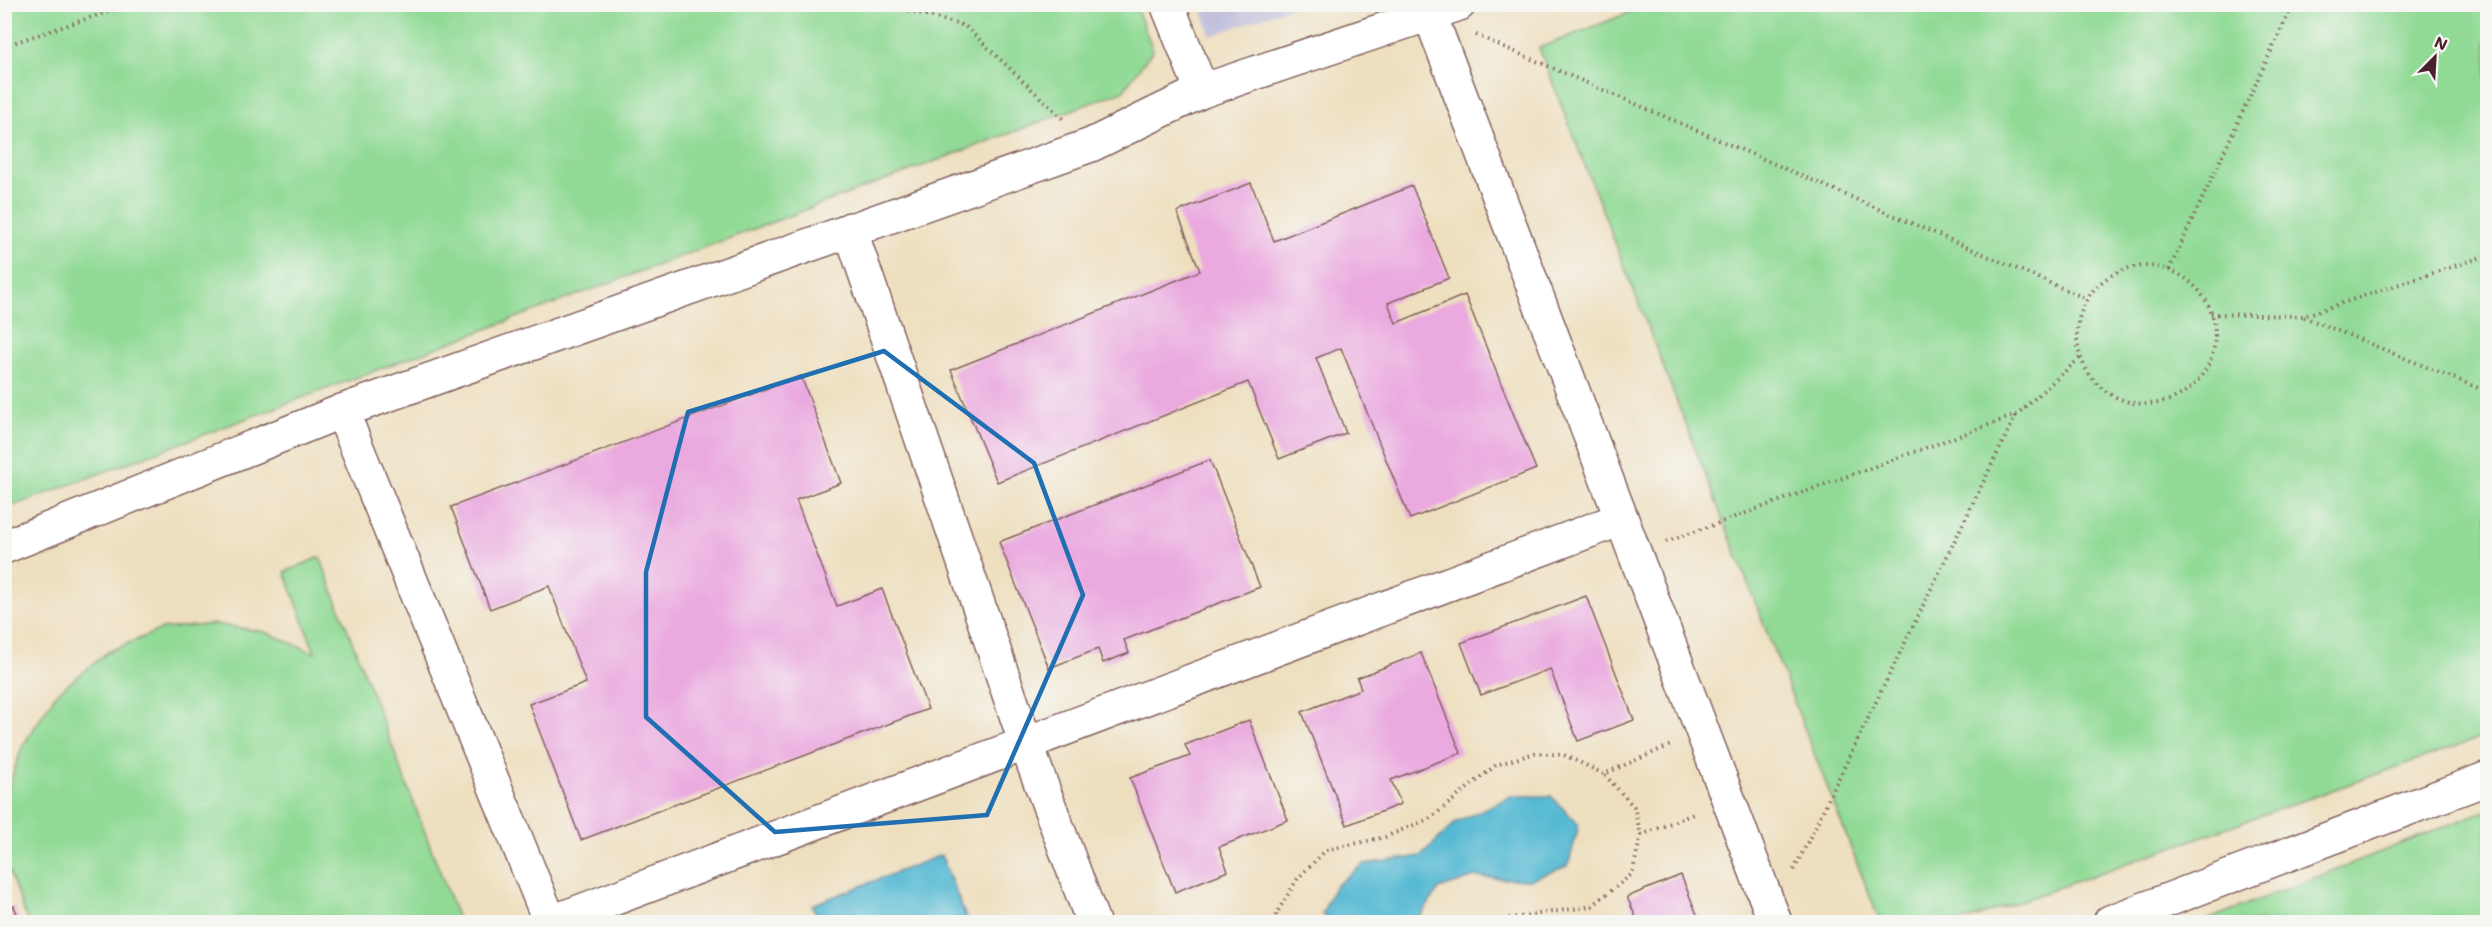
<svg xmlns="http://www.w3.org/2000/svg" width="2492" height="927" font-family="Mali,sans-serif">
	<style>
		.industrial { fill: #c2c1dc }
		.green { fill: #91da95; stroke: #6e7c60; stroke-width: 1.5 }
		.water { fill: #55b9d3; stroke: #506c7f; stroke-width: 1.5 }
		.building { fill: #eaa9df }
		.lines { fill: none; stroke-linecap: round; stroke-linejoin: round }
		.minor-casing { stroke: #83625f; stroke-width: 36 }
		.path { stroke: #83625f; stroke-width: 4; stroke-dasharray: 1.5 4.5; stroke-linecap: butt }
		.minor { stroke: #fff; stroke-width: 33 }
		.marked { fill: none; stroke: #1f6fb2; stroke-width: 4.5; stroke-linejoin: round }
	</style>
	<rect width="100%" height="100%" fill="#f6f6f2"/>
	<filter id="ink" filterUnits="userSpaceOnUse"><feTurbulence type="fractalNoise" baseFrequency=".0167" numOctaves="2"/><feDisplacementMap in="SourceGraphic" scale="12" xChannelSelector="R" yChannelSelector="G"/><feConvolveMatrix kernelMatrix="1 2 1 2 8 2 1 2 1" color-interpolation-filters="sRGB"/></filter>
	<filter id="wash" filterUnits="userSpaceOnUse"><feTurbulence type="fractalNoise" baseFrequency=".008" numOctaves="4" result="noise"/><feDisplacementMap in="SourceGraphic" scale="24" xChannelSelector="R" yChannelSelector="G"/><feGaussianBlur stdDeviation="1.35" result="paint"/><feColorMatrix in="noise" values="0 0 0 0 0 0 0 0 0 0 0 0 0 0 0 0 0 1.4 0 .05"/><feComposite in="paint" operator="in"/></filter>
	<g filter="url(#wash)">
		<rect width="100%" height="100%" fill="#eedfbf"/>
		<polygon class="industrial" points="1200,5 1296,5 1211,36"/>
		<g class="green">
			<polygon points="5,4 1135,4 1153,50 1123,91 5,509"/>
			<polygon points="1651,4 2487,5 2487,735 1962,922 1880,922 1539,48"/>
			<polygon points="320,557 459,922 28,922 7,866 5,798 22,747 56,694 108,652 162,629 216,624 265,632 315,653 285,572"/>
			<polygon points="2487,810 2487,922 2202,922"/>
		</g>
		<g class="water">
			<polygon points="1511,796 1551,796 1579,825 1568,866 1529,880 1475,877 1439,889 1419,918 1410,922 1329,922 1322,914 1334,887 1364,864 1421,856 1456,822"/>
			<polygon points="941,855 968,922 819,922 812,905"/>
		</g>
		<g id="blocks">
			<g class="building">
				<polygon points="1251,183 1274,241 1412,186 1449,278 1388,303 1396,323 1465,295 1536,469 1410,519 1341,348 1316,358 1346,433 1279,459 1248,382 997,482 951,370 1200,271 1177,212"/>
				<polygon points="801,376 841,483 796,500 837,606 882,589 928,709 581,840 529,704 586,683 549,586 490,609 451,507"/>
				<polygon points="1210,460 1260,587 1124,640 1129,653 1103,663 1098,649 1049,668 999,542"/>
				<polygon points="1586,596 1634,720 1578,741 1550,669 1481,695 1461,643"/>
				<polygon points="1421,653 1461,753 1391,780 1401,804 1347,825 1302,712 1361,689 1357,678"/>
				<polygon points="1249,720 1288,820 1219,847 1228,871 1175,892 1130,778 1190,756 1185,745"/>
				<polygon points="1681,875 1700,922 1638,922 1627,897"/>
				<polygon points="14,906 20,922 4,922 4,910"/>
			</g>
		</g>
	</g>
	<g filter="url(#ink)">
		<use href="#blocks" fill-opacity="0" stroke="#83625f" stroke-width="1.5"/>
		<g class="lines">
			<defs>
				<g id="minor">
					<polyline points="1167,4 1202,91"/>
					<polyline points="1430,15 1775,922"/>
					<polyline points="850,229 1026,744 1093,922"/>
					<polyline points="342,411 550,922"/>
					<polyline points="4,547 342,411 1091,145 1202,91 1459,4"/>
					<polyline points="552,922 1621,519"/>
					<polyline points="2110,922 2488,778"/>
				</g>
			</defs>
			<use href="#minor" class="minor-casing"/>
			<g class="path">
				<polyline points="885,4 965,26 1063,119"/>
				<polyline points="1476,35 2087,299"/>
				<polyline points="4,46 132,4"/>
				<circle cx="2146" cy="335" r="69"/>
				<polyline points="2169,270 2293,4"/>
				<polyline points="2211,314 2303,316 2488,255"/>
				<polyline points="2304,317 2488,392"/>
				<polyline points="1666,542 2016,415 2080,358"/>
				<polyline points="1641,835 1696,813"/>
				<polyline points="1794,870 2016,415"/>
				<polyline points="1277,922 1276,914 1298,878 1326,850 1385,837 1431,818 1496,765 1535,753 1564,755 1604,774 1671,745"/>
				<polyline points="1485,922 1592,906 1632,874 1641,835 1634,807 1604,774"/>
			</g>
			<use href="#minor" class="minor"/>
		</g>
	</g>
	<path class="marked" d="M884,351L1034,463L1083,595L987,815L775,832L646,717V572L688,412Z"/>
	<rect width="2492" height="927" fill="none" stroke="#f6f6f2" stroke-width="24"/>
	<g transform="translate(2435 57) rotate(24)" stroke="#f6f6f2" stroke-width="4.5" paint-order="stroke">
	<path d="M0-4.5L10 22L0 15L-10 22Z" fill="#4a1f2b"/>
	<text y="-9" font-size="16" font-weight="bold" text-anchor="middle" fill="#4a1f2b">N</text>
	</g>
</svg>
